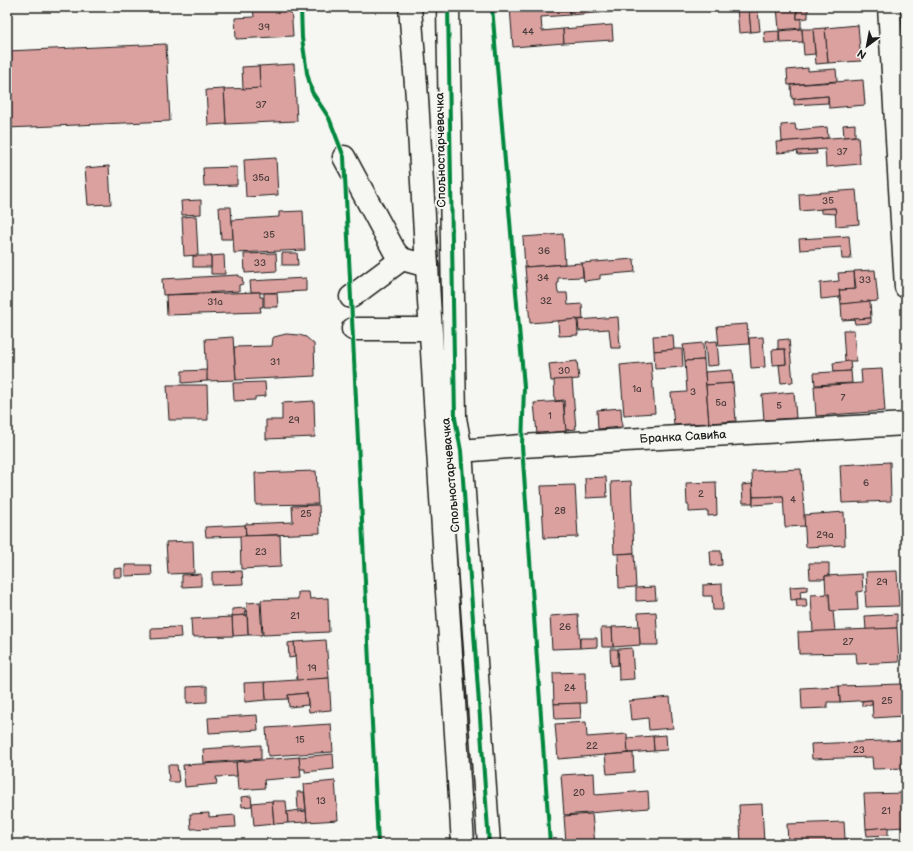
<svg xmlns="http://www.w3.org/2000/svg" width="913" height="851" font-family="'Balsamiq Sans',sans-serif">
	<style>
		.building { fill: #dba19f; stroke: #1c1c1c }
		.lines { fill: none; stroke-linecap: round; stroke-linejoin: round }
		.minor-casing { stroke: #1c1c1c; stroke-width: 25 }
		.tertiary-casing { stroke: #1c1c1c; stroke-width: 25 }
		.minor { stroke: #f6f6f2; stroke-width: 22 }
		.tertiary { stroke: #f6f6f2; stroke-width: 22 }
		.cycleway-casing { stroke: #f6f6f2; stroke-width: 6 }
		.cycleway { stroke: #00873e; stroke-width: 4 }
		.labels { text-anchor: middle; dominant-baseline: central; stroke-width: 4; stroke-linejoin: round; paint-order: stroke }
		.number-label { font-size: 10px; fill: #4c3d3d }
		.street-label { font-size: 12px; fill: #1c1c1c; stroke: #f6f6f2 }
	</style>
	<rect width="100%" height="100%" fill="#f6f6f2"/>
	<filter id="ink" filterUnits="userSpaceOnUse"><feTurbulence type="fractalNoise" baseFrequency=".025" numOctaves="2"/><feDisplacementMap in="SourceGraphic" scale="8" xChannelSelector="R" yChannelSelector="G"/><feConvolveMatrix kernelMatrix="1 2 1 2 8 2 1 2 1" color-interpolation-filters="sRGB"/></filter>
	<g filter="url(#ink)">
		<g class="building">
			<polygon points="253,7 291,7 293,36 236,39 235,18 254,17"/>
			<polygon points="510,7 569,7 570,15 541,17 542,31 563,29 564,43 513,47"/>
			<polygon points="569,7 594,7 595,13 570,15"/>
			<polygon points="594,7 612,7 612,12 595,13"/>
			<polygon points="737,7 749,7 751,32 739,33"/>
			<polygon points="777,7 797,7 797,19 801,18 801,28 779,30"/>
			<polygon points="797,7 808,7 808,18 797,19"/>
			<polygon points="758,10 760,31 751,32 749,11"/>
			<polygon points="612,25 613,40 564,43 563,29"/>
			<polygon points="858,25 861,61 828,63 825,28"/>
			<polygon points="825,28 828,63 816,64 813,29"/>
			<polygon points="802,29 803,42 780,43 779,31"/>
			<polygon points="802,29 813,29 815,54 804,55"/>
			<polygon points="779,31 779,42 765,43 764,32"/>
			<polygon points="166,44 170,121 7,128 7,51"/>
			<polygon points="294,64 297,121 226,124 224,89 260,88 259,66"/>
			<polygon points="259,66 260,88 243,89 242,67"/>
			<polygon points="808,68 808,71 836,69 837,81 788,85 787,70"/>
			<polygon points="863,80 865,105 829,108 828,96 792,99 791,85"/>
			<polygon points="224,89 226,124 208,125 206,90"/>
			<polygon points="828,96 828,103 794,105 794,99"/>
			<polygon points="795,124 796,130 827,127 828,138 782,142 781,125"/>
			<polygon points="855,124 855,136 844,137 843,125"/>
			<polygon points="858,136 860,164 826,167 825,149 777,153 776,142"/>
			<polygon points="816,150 817,154 798,155 797,151"/>
			<polygon points="276,158 278,195 246,197 244,160"/>
			<polygon points="109,166 111,204 88,205 85,168"/>
			<polygon points="237,167 237,185 204,186 203,168"/>
			<polygon points="856,190 859,224 836,226 835,208 800,211 799,194"/>
			<polygon points="201,200 201,214 182,215 181,201"/>
			<polygon points="219,207 231,207 233,239 221,239"/>
			<polygon points="835,208 836,214 821,213 821,209"/>
			<polygon points="303,211 305,250 234,253 232,220 279,217 279,212"/>
			<polygon points="196,216 198,255 184,256 182,217"/>
			<polygon points="563,234 565,264 525,267 523,237"/>
			<polygon points="849,236 851,259 842,259 841,247 800,250 799,239"/>
			<polygon points="276,253 277,271 245,273 244,254"/>
			<polygon points="282,253 297,253 298,265 282,265"/>
			<polygon points="224,255 225,274 211,274 211,256"/>
			<rect x="193" y="256" width="18" height="11"/>
			<polygon points="634,259 635,272 600,275 600,279 584,281 582,263"/>
			<polygon points="582,263 583,277 558,278 558,284 557,284 558,293 567,293 568,305 582,304 583,319 530,323 525,267"/>
			<polygon points="875,270 878,301 841,304 839,290 856,289 854,271"/>
			<polygon points="854,272 855,289 839,290 840,297 821,299 820,283 839,281 838,273"/>
			<polygon points="239,275 239,277 242,277 243,284 239,285 239,291 163,295 162,279"/>
			<polygon points="306,278 306,291 264,293 261,293 260,292 251,292 250,281"/>
			<polygon points="260,292 260,297 263,297 263,307 260,307 261,312 167,315 166,295"/>
			<polygon points="264,293 277,293 278,307 264,307"/>
			<polygon points="870,301 871,318 842,320 841,304"/>
			<polygon points="618,317 620,348 611,348 609,329 579,331 578,320"/>
			<polygon points="871,318 871,323 855,324 854,319"/>
			<polygon points="577,319 578,335 559,336 558,321"/>
			<polygon points="747,324 749,344 719,346 717,326"/>
			<polygon points="843,330 854,330 856,361 845,361"/>
			<polygon points="7,332 10,392 7,392"/>
			<polygon points="286,334 299,335 306,337 314,344 315,376 236,380 234,347 272,346 273,338 274,337"/>
			<polygon points="673,335 674,349 654,351 653,336"/>
			<polygon points="233,337 236,380 207,381 205,339"/>
			<polygon points="763,337 765,367 751,368 749,338"/>
			<polygon points="789,339 793,382 781,383 779,365 786,364 785,349 778,349 778,340"/>
			<polygon points="717,341 719,365 707,366 705,342"/>
			<polygon points="703,343 704,360 685,361 683,345"/>
			<polygon points="674,349 682,349 683,367 655,369 654,351"/>
			<polygon points="785,349 786,364 773,365 772,350"/>
			<polygon points="704,360 709,423 674,425 671,393 687,392 685,361"/>
			<polygon points="577,361 579,379 551,381 549,364"/>
			<polygon points="850,361 851,371 834,372 833,363"/>
			<polygon points="651,362 655,413 624,415 620,365"/>
			<polygon points="882,369 885,411 816,416 814,386 862,383 861,370"/>
			<polygon points="207,370 207,381 182,383 182,371"/>
			<polygon points="732,370 733,383 706,385 705,372"/>
			<polygon points="851,371 852,383 815,385 814,373"/>
			<polygon points="572,379 576,429 565,430 564,400 555,401 554,380"/>
			<polygon points="265,382 266,396 255,397 255,400 234,401 233,383"/>
			<polygon points="733,383 736,421 709,423 706,385"/>
			<polygon points="167,385 207,385 208,420 169,420"/>
			<polygon points="794,392 796,418 764,420 762,395"/>
			<polygon points="314,401 315,437 266,439 266,420 282,420 282,403"/>
			<polygon points="563,401 566,431 537,434 534,403"/>
			<polygon points="621,408 622,427 598,429 597,410"/>
			<polygon points="890,462 891,501 842,503 840,465"/>
			<polygon points="801,469 805,526 785,527 783,496 753,497 752,471"/>
			<polygon points="316,471 318,504 256,505 255,473"/>
			<polygon points="606,477 607,497 586,498 585,478"/>
			<polygon points="631,481 634,553 614,554 611,482"/>
			<polygon points="716,482 717,515 708,516 708,511 689,512 689,505 687,505 686,483"/>
			<polygon points="752,484 753,503 743,503 742,485"/>
			<polygon points="575,485 578,537 544,538 541,486"/>
			<polygon points="783,496 784,503 753,505 753,497"/>
			<polygon points="319,505 320,533 246,536 245,524 293,522 292,506"/>
			<polygon points="844,512 845,545 806,547 804,515"/>
			<polygon points="245,525 246,536 206,537 205,527"/>
			<polygon points="280,535 281,567 241,569 240,536"/>
			<polygon points="193,541 194,573 168,574 166,542"/>
			<polygon points="710,551 721,551 722,565 711,566"/>
			<polygon points="634,553 636,587 619,588 618,554"/>
			<polygon points="809,563 829,563 829,575 825,576 825,579 810,579"/>
			<polygon points="125,565 151,565 152,575 125,576"/>
			<polygon points="122,568 122,577 114,577 114,569"/>
			<polygon points="242,571 243,584 212,585 212,572"/>
			<polygon points="897,571 899,606 866,607 865,592 867,592 866,572"/>
			<polygon points="201,574 201,586 182,587 182,575"/>
			<polygon points="862,574 863,591 857,592 858,610 830,611 829,594 826,595 825,576"/>
			<polygon points="722,584 723,610 713,610 712,596 703,596 703,585"/>
			<polygon points="807,586 807,590 800,591 801,599 791,600 790,587"/>
			<polygon points="7,587 9,641 7,642"/>
			<polygon points="655,587 656,600 636,601 636,588"/>
			<polygon points="298,592 309,592 310,599 328,598 329,632 263,635 261,600 298,599"/>
			<polygon points="829,594 830,611 833,611 835,631 813,632 811,595"/>
			<polygon points="796,599 806,599 807,607 797,607"/>
			<polygon points="260,602 262,635 248,635 247,603"/>
			<polygon points="245,608 246,615 232,616 232,609"/>
			<polygon points="656,612 658,645 640,645 638,613"/>
			<polygon points="578,614 580,648 552,649 550,616"/>
			<polygon points="897,614 897,628 866,630 865,616"/>
			<polygon points="247,615 248,635 233,636 232,616"/>
			<polygon points="232,617 233,636 192,637 191,619"/>
			<polygon points="639,626 640,645 613,647 612,627"/>
			<polygon points="180,627 181,637 151,639 151,628"/>
			<polygon points="601,628 612,628 613,647 602,647"/>
			<polygon points="897,628 899,662 857,664 856,653 799,654 798,632"/>
			<polygon points="580,638 597,638 597,647 580,648"/>
			<polygon points="326,640 329,678 297,681 294,642"/>
			<polygon points="294,642 295,657 289,658 288,643"/>
			<polygon points="632,648 634,679 619,680 618,649"/>
			<polygon points="610,649 618,649 618,665 611,666"/>
			<polygon points="585,672 586,703 554,704 553,673"/>
			<polygon points="329,678 331,710 309,712 307,693 288,695 289,699 266,700 265,682"/>
			<polygon points="265,682 266,700 245,702 244,683"/>
			<polygon points="902,684 904,716 873,718 872,700 840,702 839,686"/>
			<polygon points="207,686 207,702 187,703 187,687"/>
			<polygon points="839,686 840,702 827,702 827,708 802,709 801,688"/>
			<polygon points="307,693 308,705 289,707 288,695"/>
			<polygon points="670,697 673,728 649,730 648,718 631,720 629,701"/>
			<polygon points="872,700 872,705 862,706 862,701"/>
			<polygon points="580,703 581,718 555,719 554,704"/>
			<polygon points="257,715 258,730 209,733 208,718"/>
			<polygon points="586,722 587,737 627,734 628,753 558,759 555,724"/>
			<polygon points="331,724 333,752 268,756 266,728"/>
			<polygon points="666,735 667,750 654,751 653,736"/>
			<polygon points="653,736 654,751 628,753 627,738"/>
			<polygon points="906,740 906,768 873,769 872,757 812,759 811,744"/>
			<polygon points="261,745 261,759 204,763 203,749"/>
			<polygon points="633,753 634,772 607,774 605,755"/>
			<polygon points="333,754 334,769 305,772 305,769 300,769 299,757"/>
			<polygon points="299,757 301,777 264,780 265,788 238,790 236,762"/>
			<polygon points="236,762 237,776 216,777 217,784 185,787 183,765"/>
			<polygon points="168,765 177,765 179,782 169,782"/>
			<polygon points="594,773 595,795 648,791 649,808 564,815 561,775"/>
			<polygon points="335,781 338,820 307,822 304,784"/>
			<polygon points="297,792 304,792 306,810 298,810"/>
			<polygon points="906,793 906,827 866,829 864,794"/>
			<polygon points="251,796 252,806 242,807 241,797"/>
			<polygon points="272,801 274,824 254,826 252,803"/>
			<polygon points="272,801 286,801 288,823 274,824"/>
			<polygon points="762,804 764,844 741,844 739,805"/>
			<polygon points="298,810 298,812 306,811 307,822 288,823 287,812"/>
			<polygon points="209,813 209,817 235,815 236,827 191,829 190,814"/>
			<polygon points="592,814 595,844 566,844 564,816"/>
			<polygon points="844,822 845,839 848,839 848,844 788,844 787,824"/>
			<polygon points="888,827 888,835 867,836 866,829"/>
		</g>
		<g class="lines">
			<defs>
				<g id="minor">
					<polyline points="889,7 906,287"/>
					<polyline points="344,157 395,252 402,259 427,266"/>
					<polyline points="351,297 402,259"/>
					<polyline points="353,329 430,329"/>
					<polyline points="461,451 522,446 906,424"/>
				</g>
				<g id="tertiary">
					<polyline points="410,7 417,98 436,418 463,844"/>
					<polyline points="448,7 455,418 461,451 489,844"/>
				</g>
			</defs>
			<use href="#minor" class="minor-casing"/>
			<use href="#tertiary" class="tertiary-casing"/>
			<use href="#minor" class="minor"/>
			<use href="#tertiary" class="tertiary"/>
			<defs>
				<g id="cycleway">
					<polyline points="301,7 302,38 307,73 312,92 329,118 344,157 378,844"/>
					<polyline points="448,7 455,418 461,451 489,844"/>
					<polyline points="492,7 524,387 522,446 550,844"/>
				</g>
			</defs>
			<use href="#cycleway" class="cycleway-casing"/>
			<use href="#cycleway" class="cycleway"/>
		</g>
	</g>
	<g class="labels">
		<g class="number-label">
			<text x="264" y="27">39</text>
			<text x="528" y="32">44</text>
			<text x="261" y="105">37</text>
			<text x="842" y="152">37</text>
			<text x="261" y="178">35a</text>
			<text x="828" y="201">35</text>
			<text x="269" y="235">35</text>
			<text x="544" y="251">36</text>
			<text x="260" y="263">33</text>
			<text x="543" y="278">34</text>
			<text x="865" y="280">33</text>
			<text x="546" y="301">32</text>
			<text x="215" y="302">31a</text>
			<text x="275" y="362">31</text>
			<text x="564" y="371">30</text>
			<text x="637" y="389">1a</text>
			<text x="693" y="392">3</text>
			<text x="843" y="398">7</text>
			<text x="721" y="403">5a</text>
			<text x="779" y="406">5</text>
			<text x="550" y="416">1</text>
			<text x="294" y="420">29</text>
			<text x="866" y="483">6</text>
			<text x="701" y="494">2</text>
			<text x="793" y="500">4</text>
			<text x="560" y="511">28</text>
			<text x="306" y="514">25</text>
			<text x="825" y="535">29a</text>
			<text x="261" y="552">23</text>
			<text x="882" y="582">29</text>
			<text x="295" y="616">21</text>
			<text x="565" y="627">26</text>
			<text x="848" y="642">27</text>
			<text x="312" y="668">19</text>
			<text x="570" y="688">24</text>
			<text x="887" y="701">25</text>
			<text x="300" y="740">15</text>
			<text x="592" y="746">22</text>
			<text x="859" y="750">23</text>
			<text x="579" y="793">20</text>
			<text x="321" y="801">13</text>
			<text x="886" y="811">21</text>
		</g>
		<g class="street-label">
			<text transform="translate(441 150) rotate(-91)">Спољностарчевачка</text>
			<text transform="translate(683 437) rotate(-3)">Бранка Савића</text>
			<text transform="translate(451 475) rotate(-95)">Спољностарчевачка</text>
		</g>
	</g>
	<rect width="913" height="851" fill="none" stroke="#f6f6f2" stroke-width="24"/>
	<rect x="12" y="12" width="889" height="827" fill="none" stroke="#1c1c1c" stroke-width="1.5" filter="url(#ink)"/>
	<g transform="translate(867 46) rotate(212)" stroke="#f6f6f2" stroke-width="3" paint-order="stroke">
	<path d="M0-3L7 15L0 10L-7 15Z" fill="#1c1c1c"/>
	<text y="-6" font-size="11" font-weight="bold" text-anchor="middle" fill="#1c1c1c">N</text>
	</g>
</svg>
